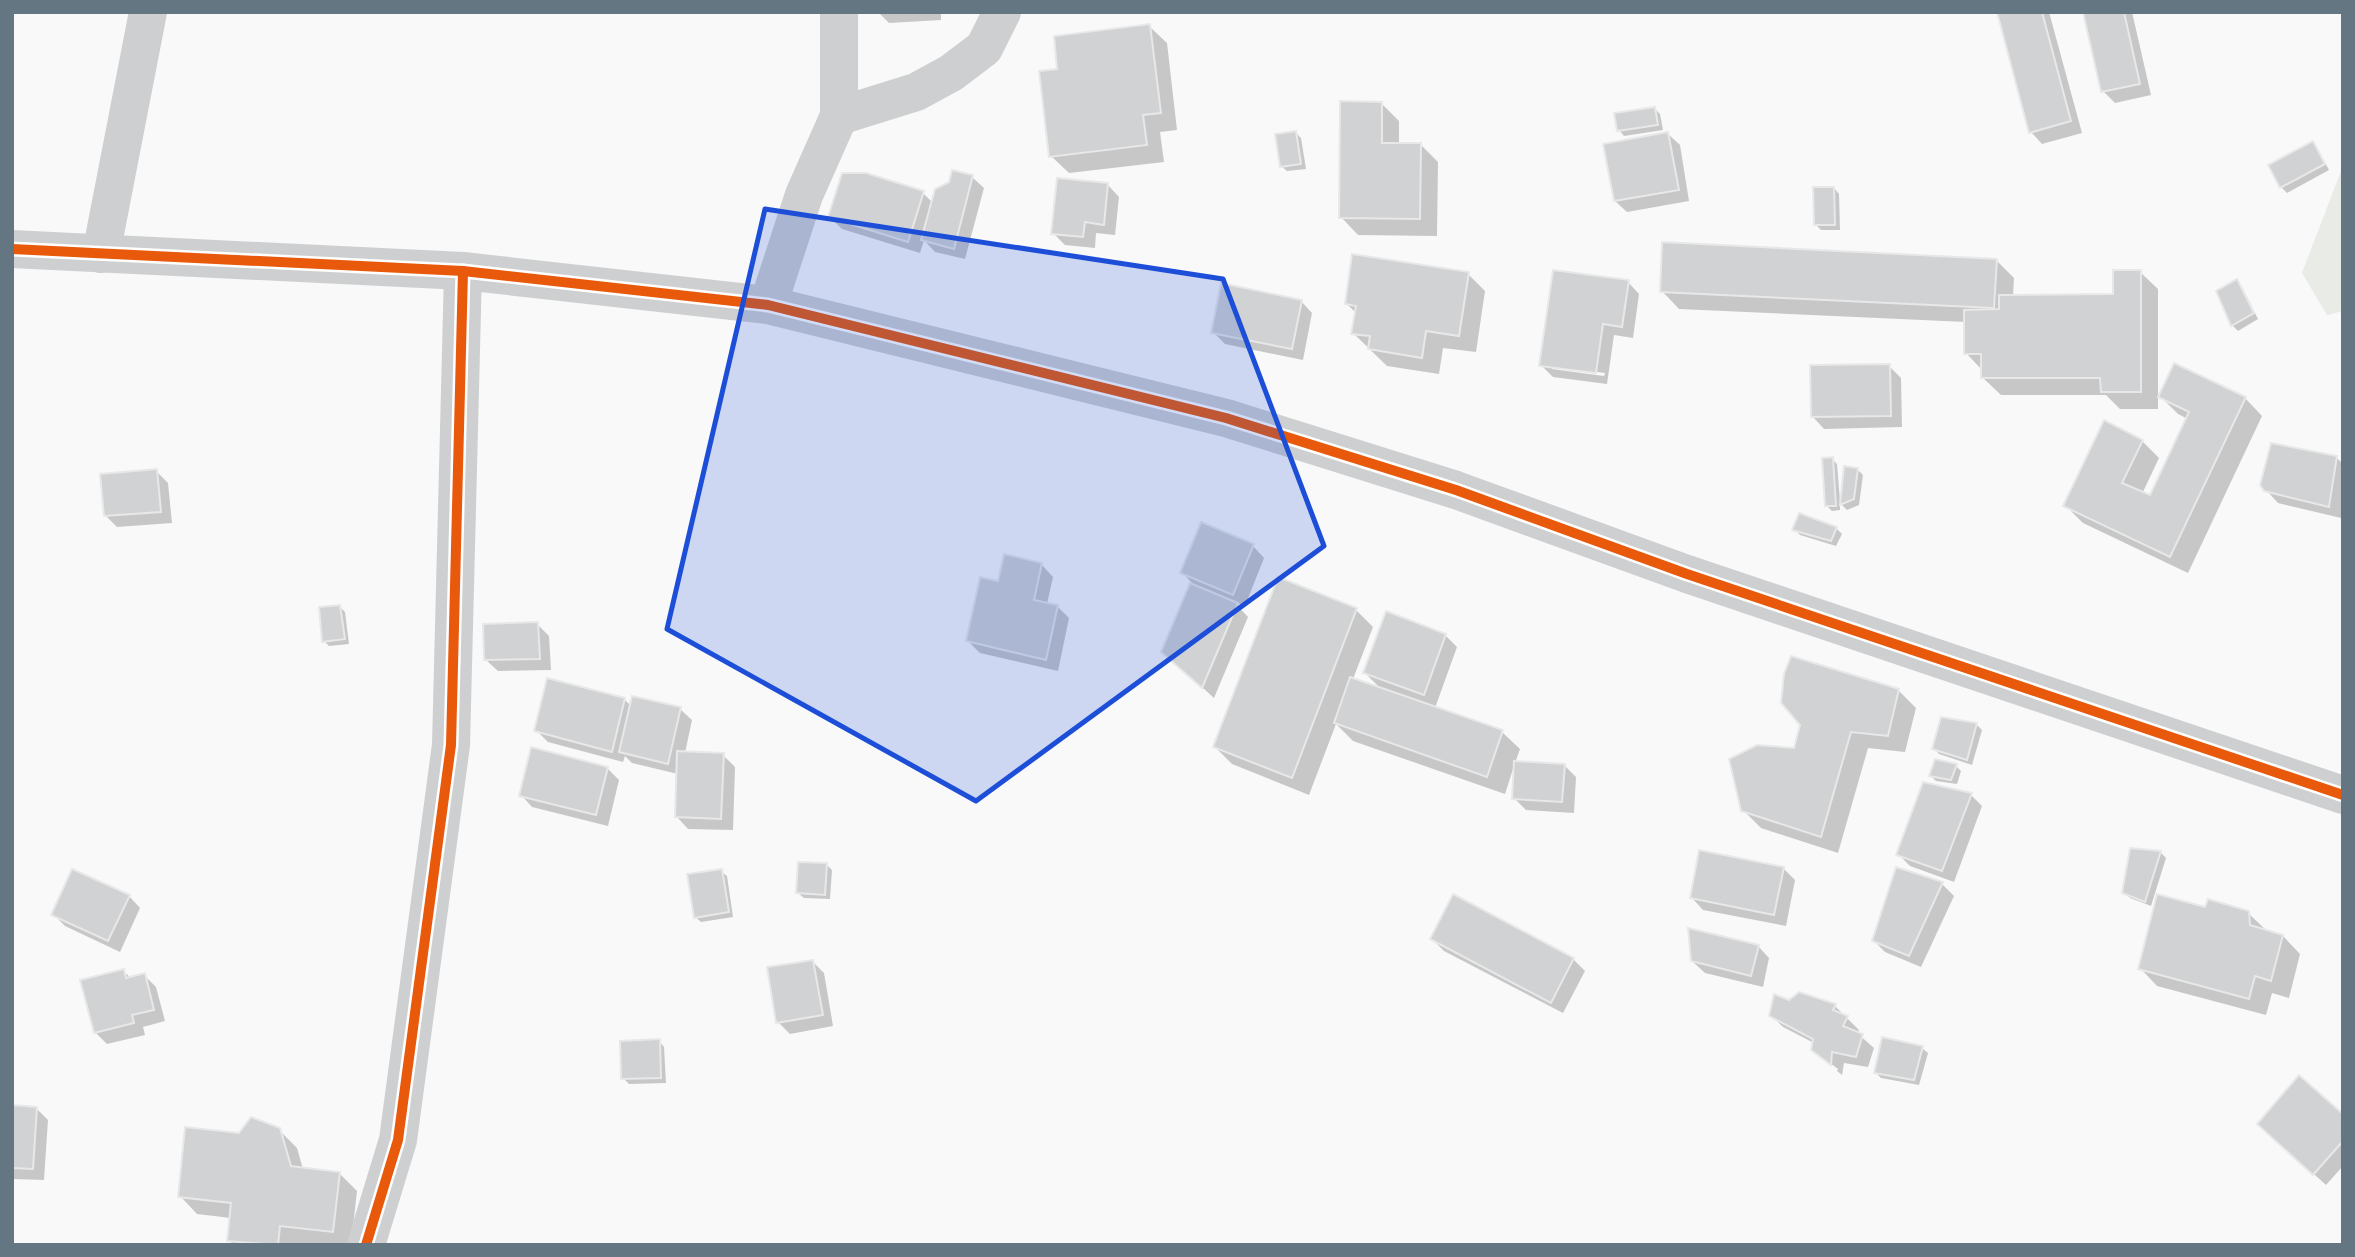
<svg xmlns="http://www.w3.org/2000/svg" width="2355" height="1257" font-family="'PT Sans Narrow',sans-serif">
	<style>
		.green { fill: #e8ebe6 }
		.shadow { fill: #0003; fill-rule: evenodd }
		.building { fill: #d0d2d3; stroke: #e8e8e8; stroke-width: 2 }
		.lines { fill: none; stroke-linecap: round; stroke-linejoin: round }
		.minor { stroke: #cecfd0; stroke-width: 38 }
		.cycleway-casing { stroke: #fff; stroke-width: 15 }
		.cycleway { stroke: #e8590c; stroke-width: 10 }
		.marked { fill: #1d4ed8; fill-opacity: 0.2; stroke: #1d4ed8; stroke-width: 5; stroke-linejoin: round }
	</style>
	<rect width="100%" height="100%" fill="#f9f9f9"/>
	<polygon class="green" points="2343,166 2343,311 2327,315 2302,273"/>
	<g class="shadow">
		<polygon points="878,12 941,12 941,20 889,23"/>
		<polygon points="1998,12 2049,12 2082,133 2042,144 2031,132"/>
		<polygon points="2085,12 2132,12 2151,95 2115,103 2103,91"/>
		<polygon points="1149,26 1167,43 1177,130 1160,132 1164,162 1069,173 1051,156 1059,70"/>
		<polygon points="1381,103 1399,121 1399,144 1420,144 1438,162 1437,236 1358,235 1341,217"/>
		<polygon points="1655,109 1660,114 1663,130 1624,136 1619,130"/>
		<polygon points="1296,133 1301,138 1306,169 1287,171 1281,166"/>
		<polygon points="1668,134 1680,145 1689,201 1627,212 1615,201"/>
		<polygon points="2312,143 2318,149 2329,170 2287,193 2281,187"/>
		<polygon points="972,177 984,188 965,259 935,252 924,240 920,253 842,229 830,217 923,193 933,203"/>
		<polygon points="1108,185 1119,197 1115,235 1096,233 1095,248 1065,245 1053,233"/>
		<polygon points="1834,188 1839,194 1840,230 1821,230 1816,225"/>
		<polygon points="1996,260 2014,278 2013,296 2115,296 2140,272 2158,289 2158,409 2120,409 2106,395 2001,395 1983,378 1983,371 1966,353 1966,322 1679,309 1662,291"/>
		<polygon points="1468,274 1485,291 1476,352 1443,348 1439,374 1387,366 1353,333 1356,313 1346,303"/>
		<polygon points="2236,281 2242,287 2258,319 2238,331 2232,325"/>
		<path d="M1628,282L1639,294L1633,338L1614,335L1607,384L1553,377L1541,365ZM1552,366L1605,373L1604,376L1552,369Z"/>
		<polygon points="1301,301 1312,313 1303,360 1225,344 1213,332"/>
		<polygon points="1889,366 1901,378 1902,427 1824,429 1813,417"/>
		<polygon points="2161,397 2245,398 2262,416 2188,573 2083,523 2065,505 2142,441 2159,458 2142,494 2150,498 2188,419 2178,414"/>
		<polygon points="2337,458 2343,464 2341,518 2278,503 2266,490"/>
		<polygon points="1832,459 1837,464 1840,501 1842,502 1857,469 1863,475 1859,505 1847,510 1840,503 1840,510 1832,511 1826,505"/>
		<polygon points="156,471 168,483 172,523 117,527 105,515"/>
		<polygon points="1800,515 1836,528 1842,534 1836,546 1800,535 1794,529"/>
		<polygon points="1253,546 1264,558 1245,606 1233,601 1248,617 1214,698 1163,652 1192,583 1182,572"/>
		<polygon points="1005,556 1042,565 1053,577 1047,604 1058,607 1069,618 1058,671 980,653 968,641 999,584"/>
		<polygon points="340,607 345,612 349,644 329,646 324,641"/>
		<polygon points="1356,610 1373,627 1353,679 1382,690 1365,673 1445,635 1457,647 1435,708 1502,732 1520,749 1515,763 1564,765 1576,777 1574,813 1526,810 1514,798 1514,766 1505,794 1353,741 1336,724 1309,795 1232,764 1215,747"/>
		<polygon points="537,624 549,636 551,670 498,671 486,660"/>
		<polygon points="1898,690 1916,708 1905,752 1868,748 1838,853 1761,828 1743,810 1795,750 1802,724"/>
		<polygon points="624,699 631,706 680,709 692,720 685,753 723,755 735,767 733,830 688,829 677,817 678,774 632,763 625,756 623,762 548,742 536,730"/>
		<polygon points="1976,724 1982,730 1972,765 1939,754 1934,748"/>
		<polygon points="1956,766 1961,771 1957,784 1936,781 1931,776"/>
		<polygon points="607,768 619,780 608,826 532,807 521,795"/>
		<polygon points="1971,795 1982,806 1954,882 1910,866 1898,854"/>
		<polygon points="2160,852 2166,858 2151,906 2130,898 2124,893"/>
		<polygon points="827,865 832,870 830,899 804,898 798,893"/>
		<polygon points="1783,868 1795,880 1786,926 1703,910 1692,898"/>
		<polygon points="721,871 727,876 733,917 701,922 695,917"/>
		<polygon points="1942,884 1954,896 1921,967 1885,952 1874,941"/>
		<polygon points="129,896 140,908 120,952 65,926 53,914"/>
		<polygon points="2207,909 2248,913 2266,930 2283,936 2300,954 2289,998 2272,993 2266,1015 2157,986 2140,968"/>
		<polygon points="1432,939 1573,959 1585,971 1563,1013 1444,951"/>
		<polygon points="1758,946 1769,958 1763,987 1705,973 1692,961"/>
		<polygon points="812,961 824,973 833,1026 790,1034 778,1022"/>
		<polygon points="123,971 131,978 144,975 156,987 165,1021 143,1027 145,1035 107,1044 95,1032"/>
		<polygon points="1789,1002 1835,1006 1859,1030 1857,1033 1874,1048 1868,1067 1844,1063 1842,1075 1837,1071 1838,1069 1822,1057 1822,1059 1813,1049 1814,1043 1783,1027 1771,1015"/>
		<polygon points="659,1041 664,1047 666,1083 629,1084 623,1078"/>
		<polygon points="1922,1048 1928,1053 1919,1085 1881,1078 1876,1073"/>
		<polygon points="12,1107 36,1108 48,1120 44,1180 13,1179 12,1184"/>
		<polygon points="2343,1116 2343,1166 2326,1185 2271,1135"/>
		<polygon points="279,1130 297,1148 303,1169 339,1173 357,1191 351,1245 297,1243 297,1245 234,1245 229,1240 231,1218 197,1214 180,1196"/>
	</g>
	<g class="building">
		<polygon points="1997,12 2042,12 2071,121 2029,133"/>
		<polygon points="2083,12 2124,12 2140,84 2101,92"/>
		<polygon points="1150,24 1161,113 1143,115 1147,145 1049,157 1039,71 1057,69 1054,36"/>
		<polygon points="1340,101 1382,102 1382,143 1421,143 1420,219 1339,218"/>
		<polygon points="1655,107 1658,125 1617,131 1614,113"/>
		<polygon points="1296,131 1301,164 1280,167 1275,134"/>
		<polygon points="1668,132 1679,190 1614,201 1603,144"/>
		<polygon points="2313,141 2325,164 2280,188 2268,165"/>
		<polygon points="952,170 973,175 954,249 921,240 935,189 949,182"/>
		<polygon points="842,173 866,173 924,191 908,242 828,217"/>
		<polygon points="1057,178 1108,183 1104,225 1085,222 1083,237 1051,234"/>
		<polygon points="1813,187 1834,187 1835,225 1814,225"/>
		<polygon points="1662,242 1997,259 1994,308 1660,292"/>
		<polygon points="1352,254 1469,272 1459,336 1426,331 1422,358 1368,349 1370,336 1351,334 1356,306 1345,304"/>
		<polygon points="1553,270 1629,280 1622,327 1603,324 1596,373 1539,366"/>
		<polygon points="2113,270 2141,270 2141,392 2101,392 2100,378 1981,378 1981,354 1964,354 1964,310 1999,309 1999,295 2113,294"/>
		<polygon points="2237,279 2254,313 2231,326 2216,291"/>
		<polygon points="1221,283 1302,300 1292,349 1211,333"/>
		<polygon points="2174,363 2246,397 2170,557 2063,506 2104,420 2143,440 2122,483 2150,495 2189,412 2158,397"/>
		<polygon points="1890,364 1891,416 1811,417 1810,365"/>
		<polygon points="2271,443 2337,456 2329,507 2264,491 2260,485"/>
		<polygon points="1833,457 1836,506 1825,506 1822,458"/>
		<polygon points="1844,466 1858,468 1854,499 1840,505"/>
		<polygon points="157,469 161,512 104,516 100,474"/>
		<polygon points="1799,513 1837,527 1831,541 1792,530"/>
		<polygon points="1201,522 1254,544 1233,595 1180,573"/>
		<polygon points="1004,554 1042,563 1034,600 1058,605 1046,660 966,641 980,577 998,581"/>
		<polygon points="1278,577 1357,608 1292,778 1213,747"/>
		<polygon points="1190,583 1238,603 1202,688 1161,652"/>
		<polygon points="340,605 345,639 322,642 319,607"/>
		<polygon points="1386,611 1446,634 1424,695 1363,673"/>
		<polygon points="538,622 540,659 484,660 483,624"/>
		<polygon points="1791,656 1899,689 1888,736 1851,732 1821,837 1741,811 1729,759 1757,745 1794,748 1800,725 1781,703 1784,674"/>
		<polygon points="1350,677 1503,730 1487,777 1334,723"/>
		<polygon points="547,678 625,698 612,752 534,731"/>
		<polygon points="632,696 681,707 668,764 619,752"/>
		<polygon points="1941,717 1977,723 1967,760 1932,749"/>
		<polygon points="531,747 608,767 596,815 519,796"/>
		<polygon points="677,751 724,753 721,819 675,817"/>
		<polygon points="1935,759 1957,764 1951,780 1929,776"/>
		<polygon points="1514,761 1565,764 1562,802 1512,799"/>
		<polygon points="1923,782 1972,793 1942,871 1896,855"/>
		<polygon points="2130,848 2161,851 2145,902 2122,893"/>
		<polygon points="1699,850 1784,867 1774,915 1690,898"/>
		<polygon points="798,862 827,863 825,895 796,893"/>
		<polygon points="1896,867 1943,882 1909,956 1872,941"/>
		<polygon points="72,869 130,895 108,941 51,915"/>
		<polygon points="722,869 729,912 694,918 687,874"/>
		<polygon points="1453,894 1574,958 1551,1003 1430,939"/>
		<polygon points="2157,894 2205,907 2208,899 2249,911 2250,925 2283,935 2271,981 2255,976 2249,999 2138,969"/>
		<polygon points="1688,928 1759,945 1751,976 1691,961"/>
		<polygon points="813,960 823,1015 776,1023 767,967"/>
		<polygon points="124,969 126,978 145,973 154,1010 132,1015 134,1023 94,1033 80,980"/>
		<polygon points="1799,992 1836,1004 1833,1010 1848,1016 1843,1026 1863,1034 1856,1057 1832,1052 1831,1065 1811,1050 1813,1039 1769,1016 1774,994 1789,1000"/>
		<polygon points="1882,1037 1923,1046 1914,1080 1874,1073"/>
		<polygon points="660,1039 661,1078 621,1079 620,1041"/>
		<polygon points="2299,1075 2343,1114 2343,1141 2313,1175 2257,1124"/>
		<polygon points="12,1105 37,1107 33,1169 12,1168"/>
		<polygon points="251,1117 280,1128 291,1166 340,1172 333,1232 280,1226 278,1245 227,1241 231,1203 178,1197 185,1127 239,1133"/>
	</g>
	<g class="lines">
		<g class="minor">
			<polyline points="839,116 916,92 951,73 984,48 1002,12"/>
			<polyline points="12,249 463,271 768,305 1226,418 1456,490 1687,574 2343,795"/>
			<polyline points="101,254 148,12"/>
			<polyline points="768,305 804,195 839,116 839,12"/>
			<polyline points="366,1245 398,1140 451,745 463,271"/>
		</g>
		<defs>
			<g id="cycleway">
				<polyline points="12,249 463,271 768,305 1226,418 1456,490 1687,574 2343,795"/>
				<polyline points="366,1245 398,1140 451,745 463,271"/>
			</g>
		</defs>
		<use href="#cycleway" class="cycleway-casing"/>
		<use href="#cycleway" class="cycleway"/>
	</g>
	<path class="marked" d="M765,209L1223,279L1324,546L976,801L667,629Z"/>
	<rect width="2355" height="1257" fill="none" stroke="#657683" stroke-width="28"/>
</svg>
